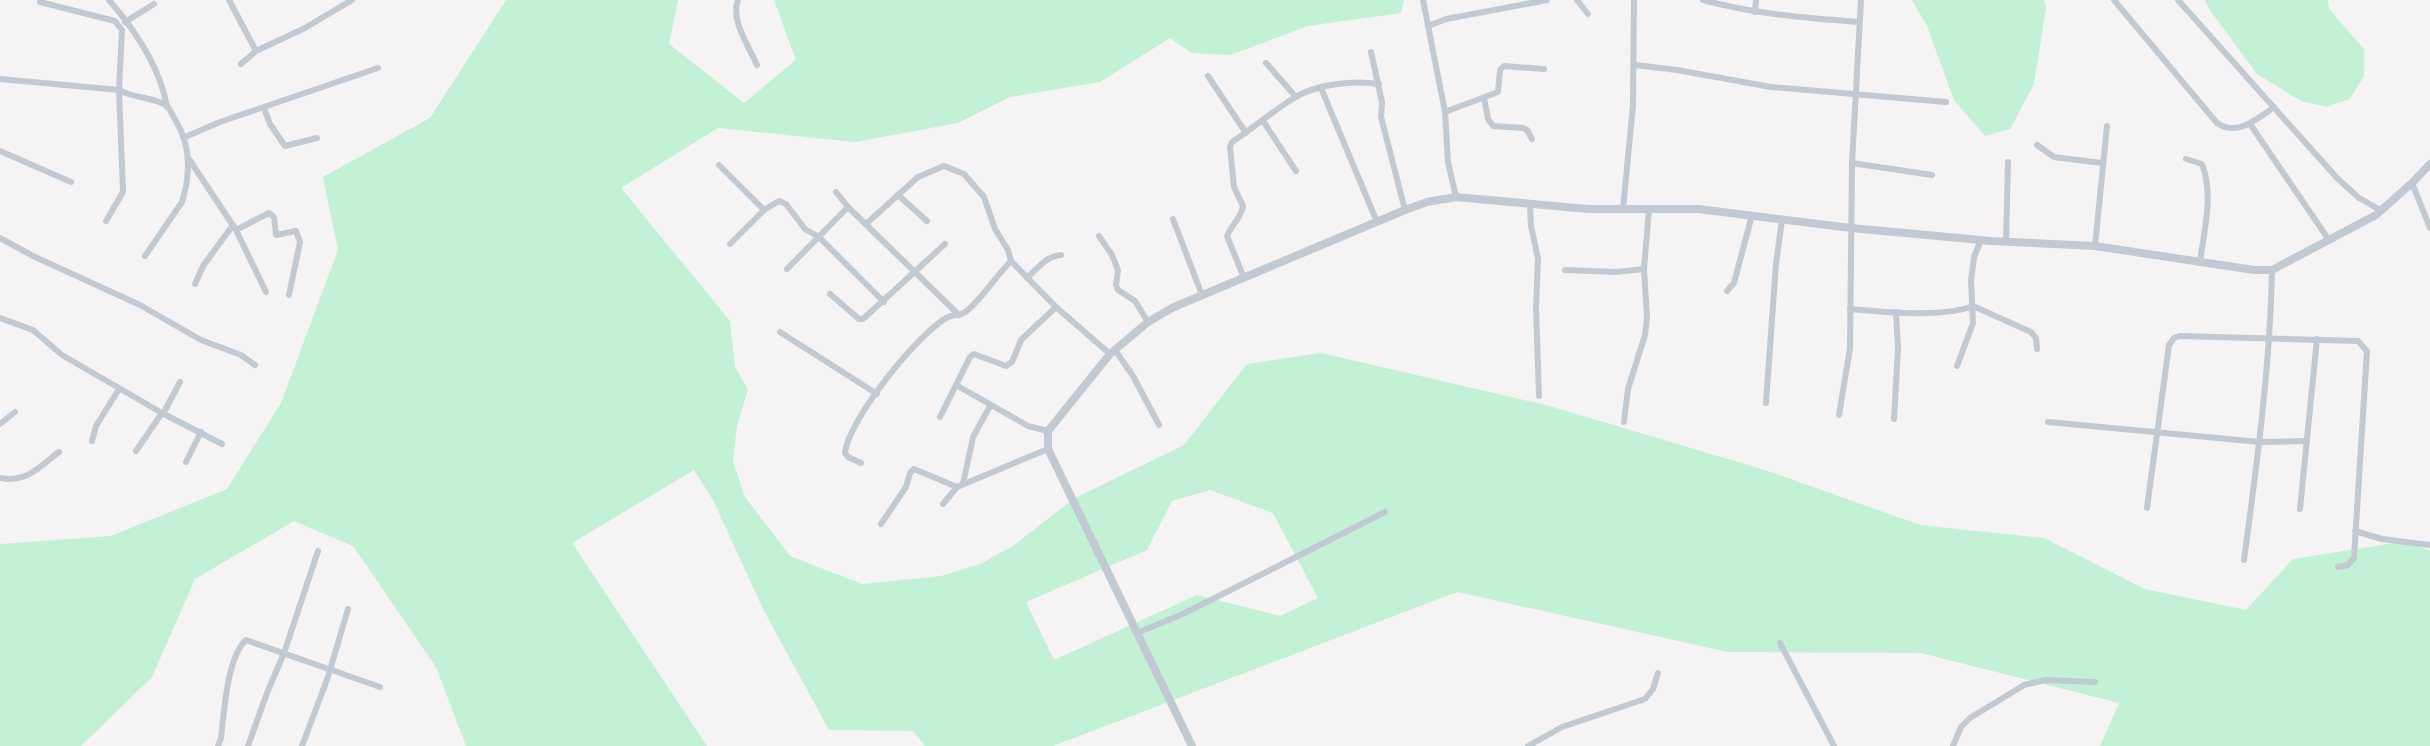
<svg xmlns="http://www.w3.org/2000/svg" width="2430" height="746" font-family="Jost,sans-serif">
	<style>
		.green { fill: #c3f1d5; fill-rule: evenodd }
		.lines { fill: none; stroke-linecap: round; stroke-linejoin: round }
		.minor { stroke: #c1cad2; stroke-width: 6 }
		.tertiary { stroke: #c1cad2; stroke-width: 8 }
	</style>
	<rect width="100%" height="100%" fill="#f5f3f3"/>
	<g class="green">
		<path d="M506,0H678L669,44L744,103L796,60L774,0H1404L1401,13L1308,26L1230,55L1192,53L1170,38L1100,82L1010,97L958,123L855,142L718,128L621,188L730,321L735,367L748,390L737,425L733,461L745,497L790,556L862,584L941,576L980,564L1013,546L1073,499L1184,445L1247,364L1321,353L1546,405L1765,470L1920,525L2044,538L2145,589L2246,610L2293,559L2407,541L2430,551V746H2100L2119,703L1921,653L1728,652L1457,592L1053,746H925L913,731L829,730L763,609L713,500L694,470L572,543L707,746H466L436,667L353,546L294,521L195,579L152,677L81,746H0V544L111,536L227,489L281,403L338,250L323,177L430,118ZM1210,490L1273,513L1318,598L1280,616L1197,595L1054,660L1026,602L1147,550L1172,501Z"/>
		<polygon points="1912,0 2044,0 2046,8 2034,84 2010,129 1985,136 1954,100 1927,26"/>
		<polygon points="2205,0 2328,0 2329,9 2364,49 2364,76 2350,99 2326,107 2301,101 2257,74 2209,9"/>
	</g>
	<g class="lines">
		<g class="minor">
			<path d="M109,0C135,30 160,66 167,107"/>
			<polyline points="229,0 256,51"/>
			<path d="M738,0C730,20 749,46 757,65"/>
			<polyline points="1423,0 1445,112 1448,162 1456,197"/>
			<polyline points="1577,0 1588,14"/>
			<path d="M1703,0C1755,14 1806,18 1859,22"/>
			<path d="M2114,0L2217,123C2237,137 2257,119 2274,107"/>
			<polyline points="2178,0 2337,178 2359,198 2382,211"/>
			<polyline points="40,2 115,21 122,30 119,90 123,192 106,221"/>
			<polyline points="1755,12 1756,0"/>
			<polyline points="125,22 154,4"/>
			<polyline points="1428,26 1446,19 1547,0"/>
			<polyline points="1371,52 1382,102 1381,117 1405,210"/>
			<polyline points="1266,63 1296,97"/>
			<polyline points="241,64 256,51 305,28 352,0"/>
			<polyline points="1635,65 1677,70 1771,87 1946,102"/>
			<polyline points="1208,76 1246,133"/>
			<path d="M0,79L119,90C132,98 158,98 167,106C171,110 173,117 176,121C191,146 191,173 182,202L145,256"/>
			<polyline points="1321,88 1377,222"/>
			<polyline points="1484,98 1488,119 1493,126 1523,128 1527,130 1532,139"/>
			<polyline points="264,108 270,124 285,146 317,138"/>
			<polyline points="1445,112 1498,92 1500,70 1504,66 1544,69"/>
			<polyline points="1263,121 1296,171"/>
			<polyline points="2250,124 2329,240"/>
			<polyline points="185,137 220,122 378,68"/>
			<polyline points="2037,145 2054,157 2102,163"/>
			<polyline points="0,151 71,182"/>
			<polyline points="189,159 236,230 266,292"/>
			<path d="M2186,159L2202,164C2214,194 2204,231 2200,262"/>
			<polyline points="1852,163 1932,175"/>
			<polyline points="719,165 764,210"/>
			<polyline points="2412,183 2430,228"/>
			<polyline points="836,192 848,207 959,315"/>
			<polyline points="898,195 927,221"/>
			<polyline points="1530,205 1531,226 1538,259 1536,308 1539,396"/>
			<polyline points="1623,209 1633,105 1634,0"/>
			<polyline points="1173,219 1202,295"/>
			<polyline points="866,224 918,177 944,166 964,174 984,197 995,229 1008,250 1011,261"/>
			<polyline points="236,230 269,213 274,217 276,235 296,231 300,242 289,295"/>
			<polyline points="1099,236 1112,255 1118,270 1116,285 1118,290 1135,301 1148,322"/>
			<polyline points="0,238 33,256 140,305 201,340 241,355 255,365"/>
			<polyline points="2006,241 2008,162"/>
			<polyline points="730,244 764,210 779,201 786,204 805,229 819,237 884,302"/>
			<polyline points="2095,246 2107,126"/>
			<polyline points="787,269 848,207"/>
			<polyline points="1565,270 1616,272 1644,269"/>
			<path d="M1027,278C1038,268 1046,256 1061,255"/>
			<path d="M1244,278L1227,236C1231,225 1241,219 1243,206L1234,187L1230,147L1232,142C1253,128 1273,111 1294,98C1316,84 1354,80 1379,84"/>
			<polyline points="195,284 203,266 233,225"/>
			<polyline points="1727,291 1734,283 1752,215"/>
			<polyline points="830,294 859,319 863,319 945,244"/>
			<path d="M1850,309C1884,312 1942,318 1973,306L2031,332L2036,338L2037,349"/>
			<polyline points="0,318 33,330 62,355 162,413 222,444"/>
			<polyline points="780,332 877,394"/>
			<polyline points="1115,350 1133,376 1159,425"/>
			<polyline points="1957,366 1973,323 1971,281 1974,257 1981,240"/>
			<polyline points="956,385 1028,426 1048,431"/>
			<polyline points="1766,403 1776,264 1782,220"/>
			<polyline points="163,414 180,382"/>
			<polyline points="1839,415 1850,348 1852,163 1861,0"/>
			<polyline points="940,417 970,357 974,354 1006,366 1012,362 1021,340 1056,307"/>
			<polyline points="1894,419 1898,349 1896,312"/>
			<polyline points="1624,422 1628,389 1645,335 1647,318 1644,269 1649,209"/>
			<polyline points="2048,422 2260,442 2307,441"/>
			<polyline points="0,424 15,412"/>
			<polyline points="92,441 96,426 119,389"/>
			<polyline points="136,451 162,413"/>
			<polyline points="186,462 201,432"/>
			<path d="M861,463L848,457L845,453C848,420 919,332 948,317C955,314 963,316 968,310C984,296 996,276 1011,261L1056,307L1110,354"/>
			<path d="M0,478C27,483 39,467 59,452"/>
			<polyline points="963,484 973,437 990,406"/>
			<polyline points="943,504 957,487"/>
			<polyline points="2147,508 2169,345 2174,338 2180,336 2358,341 2367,351 2354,558 2348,565 2338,567"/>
			<polyline points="2300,509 2317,339"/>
			<polyline points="881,524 906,487 910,473 914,469 957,487 1048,449"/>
			<polyline points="2355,531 2382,539 2430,545"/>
			<path d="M2244,560C2257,463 2270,367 2272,270"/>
			<polyline points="1137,633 1185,613 1385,512"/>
			<polyline points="1780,643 1834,746"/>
			<path d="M218,746L221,738C224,713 227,657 246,640L380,687"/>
			<polyline points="248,746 267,693 284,653 318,551"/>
			<polyline points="302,746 328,677 348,609"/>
			<polyline points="1528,746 1562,727 1645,699 1653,689 1658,673"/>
			<polyline points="1953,746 1961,727 1970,718 2024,685 2045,680 2095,682"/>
		</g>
		<polyline class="tertiary" points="1192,746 1048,449 1048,431 1110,354 1148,322 1174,307 1405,210 1427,202 1456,197 1588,209 1698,209 1851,228 1991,241 2095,246 2254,270 2272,270 2376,215 2412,183 2430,164"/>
	</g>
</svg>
